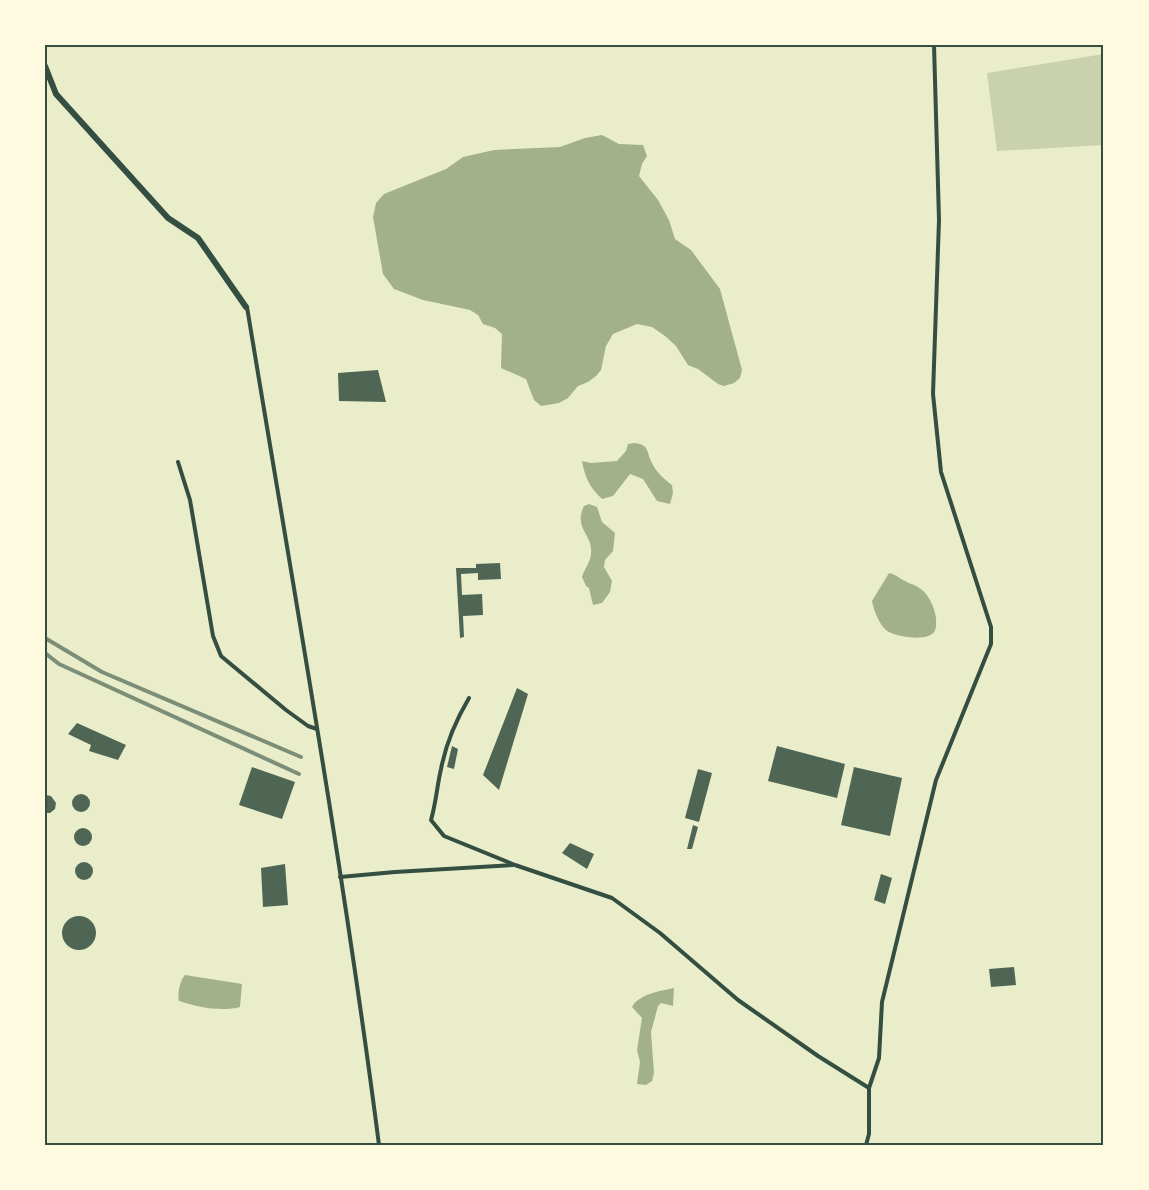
<svg xmlns="http://www.w3.org/2000/svg" width="1149" height="1190" font-family="'Source Sans 3',sans-serif">
	<style>
		.green { fill: #cad2ad }
		.water { fill: #a3b18a }
		.building { fill: #4f6655 }
		.lines { fill: none; stroke-linecap: round; stroke-linejoin: round }
		.service { stroke: #344e41; stroke-width: 4 }
		.minor { stroke: #344e41; stroke-width: 6 }
		.rail { stroke: #7c8e77; stroke-width: 4 }
		.neatline { fill: none; stroke: #344e41; stroke-width: 2 }
	</style>
	<rect width="100%" height="100%" fill="#e9edc9"/>
	<polygon class="green" points="1104,54 1104,145 997,151 987,73"/>
	<g class="water">
		<polygon points="602,135 619,144 643,145 647,156 642,164 639,176 658,200 669,220 675,239 691,250 720,289 742,370 740,378 734,383 724,386 718,384 698,369 688,365 676,346 665,336 652,327 637,324 613,334 606,346 601,370 596,376 588,382 578,386 568,398 559,403 541,406 534,400 526,379 501,368 502,334 495,328 483,324 478,315 470,310 423,300 394,289 383,274 373,217 376,203 384,194 446,169 463,157 494,150 560,147 585,138"/>
		<path d="M635,443C650,445 646,452 652,463C656,472 664,479 672,485L673,493L670,504L657,501L643,479L630,474L613,496L602,499C589,487 585,477 582,461L591,463L617,461L626,451L628,444Z"/>
		<path d="M589,504L597,507L602,522L615,533L613,551L605,560L604,567L612,581L610,592L602,603L593,605L589,588L586,586L582,577C584,569 591,562 591,553C593,534 573,529 584,506Z"/>
		<path d="M889,573C895,574 899,578 905,581C909,584 914,584 918,587C929,594 934,606 936,618C936,623 937,628 934,632C928,642 894,637 886,630C879,624 874,611 872,601Z"/>
		<path d="M185,975L242,984L240,1007C222,1012 197,1007 179,1001C177,994 180,980 185,975Z"/>
		<path d="M674,988L673,1006L661,1003L658,1006L651,1032L654,1073L652,1081L646,1085L637,1084L640,1062L637,1050L642,1018L632,1007C639,994 660,991 674,988Z"/>
	</g>
	<g class="building">
		<polygon points="378,370 386,402 339,401 338,373"/>
		<polygon points="500,563 501,579 478,580 478,573 461,574 462,595 482,594 483,615 463,616 464,637 460,638 456,568 476,568 476,564"/>
		<polygon points="517,688 528,694 499,790 483,775"/>
		<polygon points="77,723 126,745 118,760 89,751 91,745 68,734"/>
		<polygon points="452,746 458,749 454,769 447,767"/>
		<polygon points="777,746 845,764 837,798 768,781"/>
		<polygon points="252,767 295,782 282,819 239,805"/>
		<polygon points="854,767 902,778 890,836 841,825"/>
		<polygon points="698,769 712,773 699,822 685,818"/>
		<circle cx="81" cy="803" r="9"/>
		<polygon points="45,795 51,796 56,803 55,809 50,813 45,813"/>
		<polygon points="693,825 698,827 692,849 687,849"/>
		<circle cx="83" cy="837" r="9"/>
		<polygon points="570,843 594,854 587,869 562,853"/>
		<circle cx="84" cy="871" r="9"/>
		<polygon points="285,864 288,905 263,907 261,868"/>
		<polygon points="881,874 892,878 885,904 874,900"/>
		<circle cx="79" cy="933" r="17"/>
		<polygon points="1014,967 1016,985 991,987 989,969"/>
	</g>
	<g class="lines">
		<g class="service">
			<path d="M247,307C293,586 343,865 379,1145"/>
			<polyline points="178,462 190,500 213,636 221,656 286,710 308,726 317,729"/>
			<path d="M469,698C456,720 446,743 441,769C437,786 436,803 431,820L444,836L515,865L612,898L660,933L738,1000L818,1056L869,1088"/>
			<polyline points="340,877 395,872 513,865"/>
			<polyline points="866,1145 869,1134 869,1088 879,1058 882,1002 936,780 991,644 991,627 941,472 933,394 939,220 934,45"/>
		</g>
		<polyline class="minor" points="45,66 56,94 168,218 198,238 246,307"/>
		<g class="rail">
			<polyline points="45,638 102,672 301,757"/>
			<polyline points="45,653 59,664 299,774"/>
		</g>
	</g>
	<rect width="1149" height="1190" fill="none" stroke="#fefae0" stroke-width="93"/>
	<rect x="46" y="46" width="1056" height="1098" class="neatline"/>
</svg>
